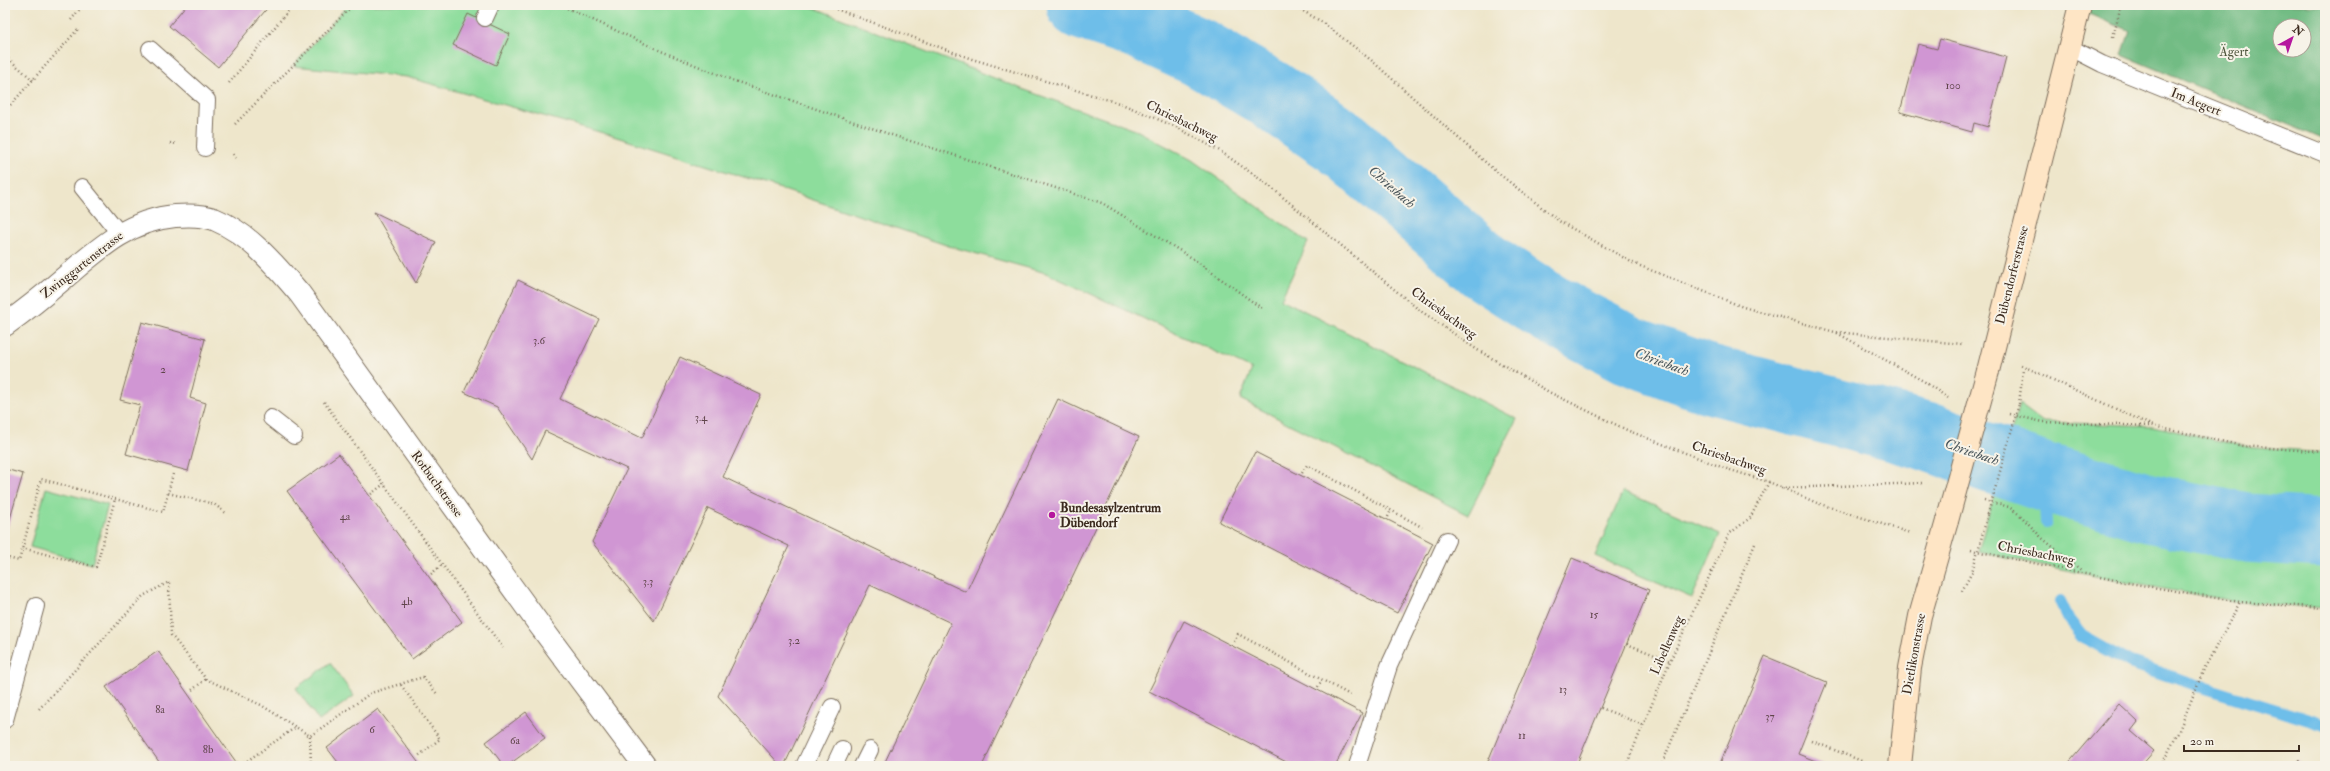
<svg xmlns="http://www.w3.org/2000/svg" width="2330" height="771" font-family="'IM FELL Double Pica',serif">
	<style>
		.green { fill: #8ddd9c; stroke: #64845d }
		.forest { fill: #72bc84; stroke: #567351; fill-rule: evenodd }
		.lines { fill: none; stroke-linecap: round; stroke-linejoin: round }
		.stream { stroke: #6ebee9; stroke-width: 12 }
		.river { stroke: #6ebee9; stroke-width: 69 }
		.building { fill: #d096d3 }
		.lane-casing { stroke: #7a6c5b; stroke-width: 18 }
		.street-casing { stroke: #7a6c5b; stroke-width: 24 }
		.secondary-casing { stroke: #7a6c5b; stroke-width: 24 }
		.path { stroke: #7a6c5b; stroke-width: 2.5; stroke-dasharray: 1 3; stroke-linecap: butt }
		.lane { stroke: #fff; stroke-width: 16 }
		.street { stroke: #fff; stroke-width: 22 }
		.secondary { stroke: #fee5c5; stroke-width: 22 }
		.secondary-bridge-casing { stroke: #7a6c5b; stroke-width: 24; stroke-linecap: butt }
		.path-bridge { stroke: #7a6c5b; stroke-width: 2.5; stroke-dasharray: 1 3; stroke-linecap: butt }
		.secondary-bridge { stroke: #fee5c5; stroke-width: 22 }
		.poi-dot { fill: #b5179e; stroke: #f7f3e8; stroke-width: 1.5 }
		.labels { text-anchor: middle; dominant-baseline: central; stroke-width: 4; stroke-linejoin: round; paint-order: stroke }
		.number-label { font-size: 11px; fill: #60454b }
		.park-label { font-size: 13px; fill: #50573e; stroke: #f7f3e8 }
		.street-label { font-size: 13px; fill: #3b2a1e; stroke: #f7f3e8 }
		.poi-label { font-size: 13px; font-weight: bold; fill: #3b2a1e; stroke: #f7f3e8; text-anchor: start }
		.water-label { font-size: 14px; font-style: italic; fill: #4a565b; stroke: #f7f3e8 }
	</style>
	<rect width="100%" height="100%" fill="#f7f3e8"/>
	<filter id="ink" filterUnits="userSpaceOnUse"><feTurbulence type="fractalNoise" baseFrequency=".025" numOctaves="2"/><feDisplacementMap in="SourceGraphic" scale="8" xChannelSelector="R" yChannelSelector="G"/><feConvolveMatrix kernelMatrix="1 2 1 2 8 2 1 2 1" color-interpolation-filters="sRGB"/></filter>
	<filter id="wash" filterUnits="userSpaceOnUse"><feTurbulence type="fractalNoise" baseFrequency=".012" numOctaves="4" result="noise"/><feDisplacementMap in="SourceGraphic" scale="16" xChannelSelector="R" yChannelSelector="G"/><feGaussianBlur stdDeviation="0.9" result="paint"/><feColorMatrix in="noise" values="0 0 0 0 0 0 0 0 0 0 0 0 0 0 0 0 0 1.4 0 .05"/><feComposite in="paint" operator="in"/></filter>
	<g filter="url(#wash)">
		<rect width="100%" height="100%" fill="#eee6cb"/>
		<g class="green">
			<polygon points="348,5 807,5 1025,90 1138,131 1192,160 1308,242 1281,299 1517,419 1468,515 1240,399 1252,369 1046,273 949,246 766,184 610,135 407,77 293,66"/>
			<polygon points="2019,404 2043,422 2153,426 2243,446 2325,452 2325,608 2240,602 2129,583 1978,552"/>
			<polygon points="46,488 108,505 92,564 30,547"/>
			<polygon points="1623,491 1720,534 1692,598 1595,556"/>
			<polygon points="330,663 354,696 319,721 296,688"/>
		</g>
		<path class="forest" d="M2067,5H2325V140L2122,55L2130,31ZM2280,26H2304V50H2280Z"/>
		<g class="lines">
			<g class="stream">
				<polyline points="2043,477 2046,522"/>
				<polyline points="2060,601 2069,620 2082,636 2130,663 2215,691 2325,725"/>
			</g>
			<polyline class="river" points="1081,5 1135,23 1200,53 1270,94 1342,143 1484,266 1552,310 1629,350 1702,377 1923,435 2043,477 2149,508 2246,528 2325,533"/>
		</g>
		<g id="blocks">
			<g class="building">
				<polygon points="186,5 270,5 218,67 169,26"/>
				<polygon points="468,14 510,34 496,65 453,45"/>
				<polygon points="1940,39 2006,57 1988,127 1974,123 1972,132 1900,112 1918,44 1937,49"/>
				<polygon points="374,212 436,242 416,283"/>
				<polygon points="518,280 599,319 560,399 642,438 680,357 761,395 723,477 966,592 1058,399 1139,437 982,766 883,766 951,623 870,585 784,766 781,766 718,696 789,546 708,508 654,621 592,542 627,469 545,431 532,459 497,407 464,392"/>
				<polygon points="142,322 205,339 190,398 206,403 188,471 126,454 140,405 120,400"/>
				<polygon points="1255,452 1433,543 1397,613 1219,522"/>
				<polygon points="339,454 462,622 412,659 287,491"/>
				<polygon points="5,469 23,474 5,536"/>
				<polygon points="1572,558 1649,590 1576,766 1486,766"/>
				<polygon points="1184,621 1362,713 1335,766 1294,766 1149,691"/>
				<polygon points="158,651 214,731 239,766 162,766 106,687"/>
				<polygon points="1765,656 1827,682 1798,754 1828,766 1719,766"/>
				<polygon points="2119,704 2138,722 2131,731 2154,751 2141,766 2066,766"/>
				<polygon points="378,709 421,766 341,766 327,748"/>
				<polygon points="526,712 545,738 507,766 504,766 486,742"/>
				<polygon points="2299,760 2300,766 2294,766"/>
			</g>
		</g>
	</g>
	<g filter="url(#ink)">
		<use href="#blocks" fill-opacity="0" stroke="#7a6c5b" stroke-width="1"/>
		<g class="lines">
			<defs>
				<g id="lane">
					<polyline points="485,18 491,5"/>
					<polyline points="2069,47 2102,64 2325,154"/>
					<polyline points="150,49 207,100 205,148"/>
					<polyline points="82,187 120,234"/>
					<polyline points="271,418 294,436"/>
					<polyline points="5,720 36,606"/>
					<polyline points="804,766 832,707"/>
					<polyline points="834,766 842,749"/>
					<polyline points="862,766 870,750"/>
					<polyline points="1357,766 1389,666 1447,540"/>
				</g>
				<path id="street" d="M5,325C23,312 40,299 57,284C93,254 126,220 175,216C187,215 203,215 214,219C250,234 276,266 300,294L538,623L645,766"/>
				<g id="secondary">
					<polyline points="1988,371 2080,5"/>
					<polyline points="1900,766 1910,668 1920,616 1947,521"/>
				</g>
			</defs>
			<use href="#lane" class="lane-casing"/>
			<use href="#street" class="street-casing"/>
			<use href="#secondary" class="secondary-casing"/>
			<g class="path">
				<polyline points="560,5 661,51 732,80 892,135 1102,203 1192,258 1264,310"/>
				<polyline points="825,5 972,59 1122,104 1176,127 1220,151 1267,184 1418,309 1476,349 1549,392 1629,431 1724,468 1769,482 1817,503 1910,533"/>
				<polyline points="1293,5 1322,22 1371,60 1493,169 1559,221 1633,263 1743,307 1835,332 1962,344"/>
				<polyline points="71,20 83,5"/>
				<polyline points="2113,37 2121,5"/>
				<polyline points="5,56 33,80"/>
				<polyline points="229,83 293,5"/>
				<polyline points="5,111 79,28"/>
				<polyline points="5,115 10,120"/>
				<polyline points="235,124 353,5"/>
				<polyline points="170,143 177,144"/>
				<polyline points="233,154 237,160"/>
				<polyline points="1837,333 1925,382 1948,398"/>
				<polyline points="2021,365 2153,426 2243,446 2325,452"/>
				<polyline points="324,402 503,648"/>
				<polyline points="2019,404 2023,370"/>
				<polyline points="2009,414 2043,422 2151,426"/>
				<polyline points="1302,473 1307,465 1422,527"/>
				<polyline points="173,474 168,493 214,504 227,514"/>
				<polyline points="1781,488 1924,483"/>
				<polyline points="371,494 384,484"/>
				<polyline points="1984,500 2009,507 2021,516 2042,538 2082,571"/>
				<polyline points="1388,517 1391,510"/>
				<polyline points="22,548 96,567 115,499"/>
				<polyline points="1971,550 2129,583 2240,602 2325,608"/>
				<polyline points="5,557 19,561 41,479 163,512 168,493"/>
				<polyline points="431,574 442,565"/>
				<polyline points="1962,591 1972,572 1988,514"/>
				<polyline points="1234,642 1238,634 1350,695"/>
				<polyline points="1627,644 1670,661"/>
				<polyline points="401,685 440,739 417,757"/>
				<polyline points="1318,687 1322,680"/>
				<polyline points="192,690 206,679"/>
				<polyline points="1601,708 1643,725"/>
				<polyline points="39,709 143,596 169,582 171,635 206,679 261,705 310,736 371,693 423,677 438,695"/>
				<polyline points="310,736 311,766"/>
				<polyline points="1812,741 1869,764"/>
				<polyline points="244,763 296,727"/>
				<polyline points="1626,766 1670,661 1729,534 1750,518 1769,482"/>
				<polyline points="1661,766 1755,544"/>
				<polyline points="2161,766 2178,733 2204,669 2240,602"/>
			</g>
			<use href="#lane" class="lane"/>
			<use href="#street" class="street"/>
			<use href="#secondary" class="secondary"/>
			<defs>
				<polyline id="secondary-bridge" points="1947,521 1988,371"/>
			</defs>
			<use href="#secondary-bridge" class="secondary-bridge-casing"/>
			<polyline class="path-bridge" points="1988,514 2019,404"/>
			<use href="#secondary-bridge" class="secondary-bridge"/>
		</g>
	</g>
	<circle class="poi-dot" cx="1052" cy="515" r="4"/>
	<g class="labels">
		<g class="number-label">
			<text x="1953" y="85">100</text>
			<text x="539" y="340">3.6</text>
			<text x="163" y="369">2</text>
			<text x="701" y="417">3.4</text>
			<text x="345" y="516">4a</text>
			<text x="648" y="581">3.3</text>
			<text x="407" y="601">4b</text>
			<text x="1594" y="614">15</text>
			<text x="794" y="640">3.2</text>
			<text x="1563" y="689">13</text>
			<text x="160" y="709">8a</text>
			<text x="1770" y="716">37</text>
			<text x="372" y="729">6</text>
			<text x="1522" y="735">11</text>
			<text x="515" y="740">6a</text>
			<text x="208" y="749">8b</text>
		</g>
		<g class="park-label">
			<text x="2234" y="52">Ägert</text>
		</g>
		<g class="street-label">
			<text transform="translate(2196 102) rotate(22)">Im Aegert</text>
			<text transform="translate(1182 121) rotate(26)">Chriesbachweg</text>
			<text transform="translate(82 265) rotate(-38)">Zwinggartenstrasse</text>
			<text transform="translate(2012 275) rotate(-76)">Dübendorferstrasse</text>
			<text transform="translate(1444 313) rotate(36)">Chriesbachweg</text>
			<text transform="translate(1729 458) rotate(19)">Chriesbachweg</text>
			<text transform="translate(437 484) rotate(54)">Rotbuchstrasse</text>
			<text transform="translate(2036 553) rotate(11)">Chriesbachweg</text>
			<text transform="translate(1667 645) rotate(-66)">Libellenweg</text>
			<text transform="translate(1914 654) rotate(-80)">Dietlikonstrasse</text>
		</g>
		<g class="poi-label">
			<text x="1060" y="508">Bundesasylzentrum<tspan x="1060" dy="15">Dübendorf</tspan></text>
		</g>
		<g class="water-label">
			<text transform="translate(1392 187) rotate(41)">Chriesbach</text>
			<text transform="translate(1662 362) rotate(20)">Chriesbach</text>
			<text transform="translate(1972 452) rotate(19)">Chriesbach</text>
		</g>
	</g>
	<rect width="2330" height="771" fill="none" stroke="#f7f3e8" stroke-width="20"/>
	<g transform="translate(2292 38) rotate(40)"><circle r="19" fill="#f7f3e8" stroke="#aca397"/>
	<path d="M0-3L7 15L0 10L-7 15Z" fill="#b5179e"/>
	<text y="-6" font-size="11" font-weight="bold" text-anchor="middle" fill="#3b2a1e">N</text>
	</g>
	<path d="M2184 745v6h115v-6" fill="none" stroke="#3b2a1e" stroke-width="2"/>
	<text x="2190" y="745" font-size="12" fill="#3b2a1e" stroke="#f7f3e8" stroke-width="3" paint-order="stroke">20 m</text>
</svg>
